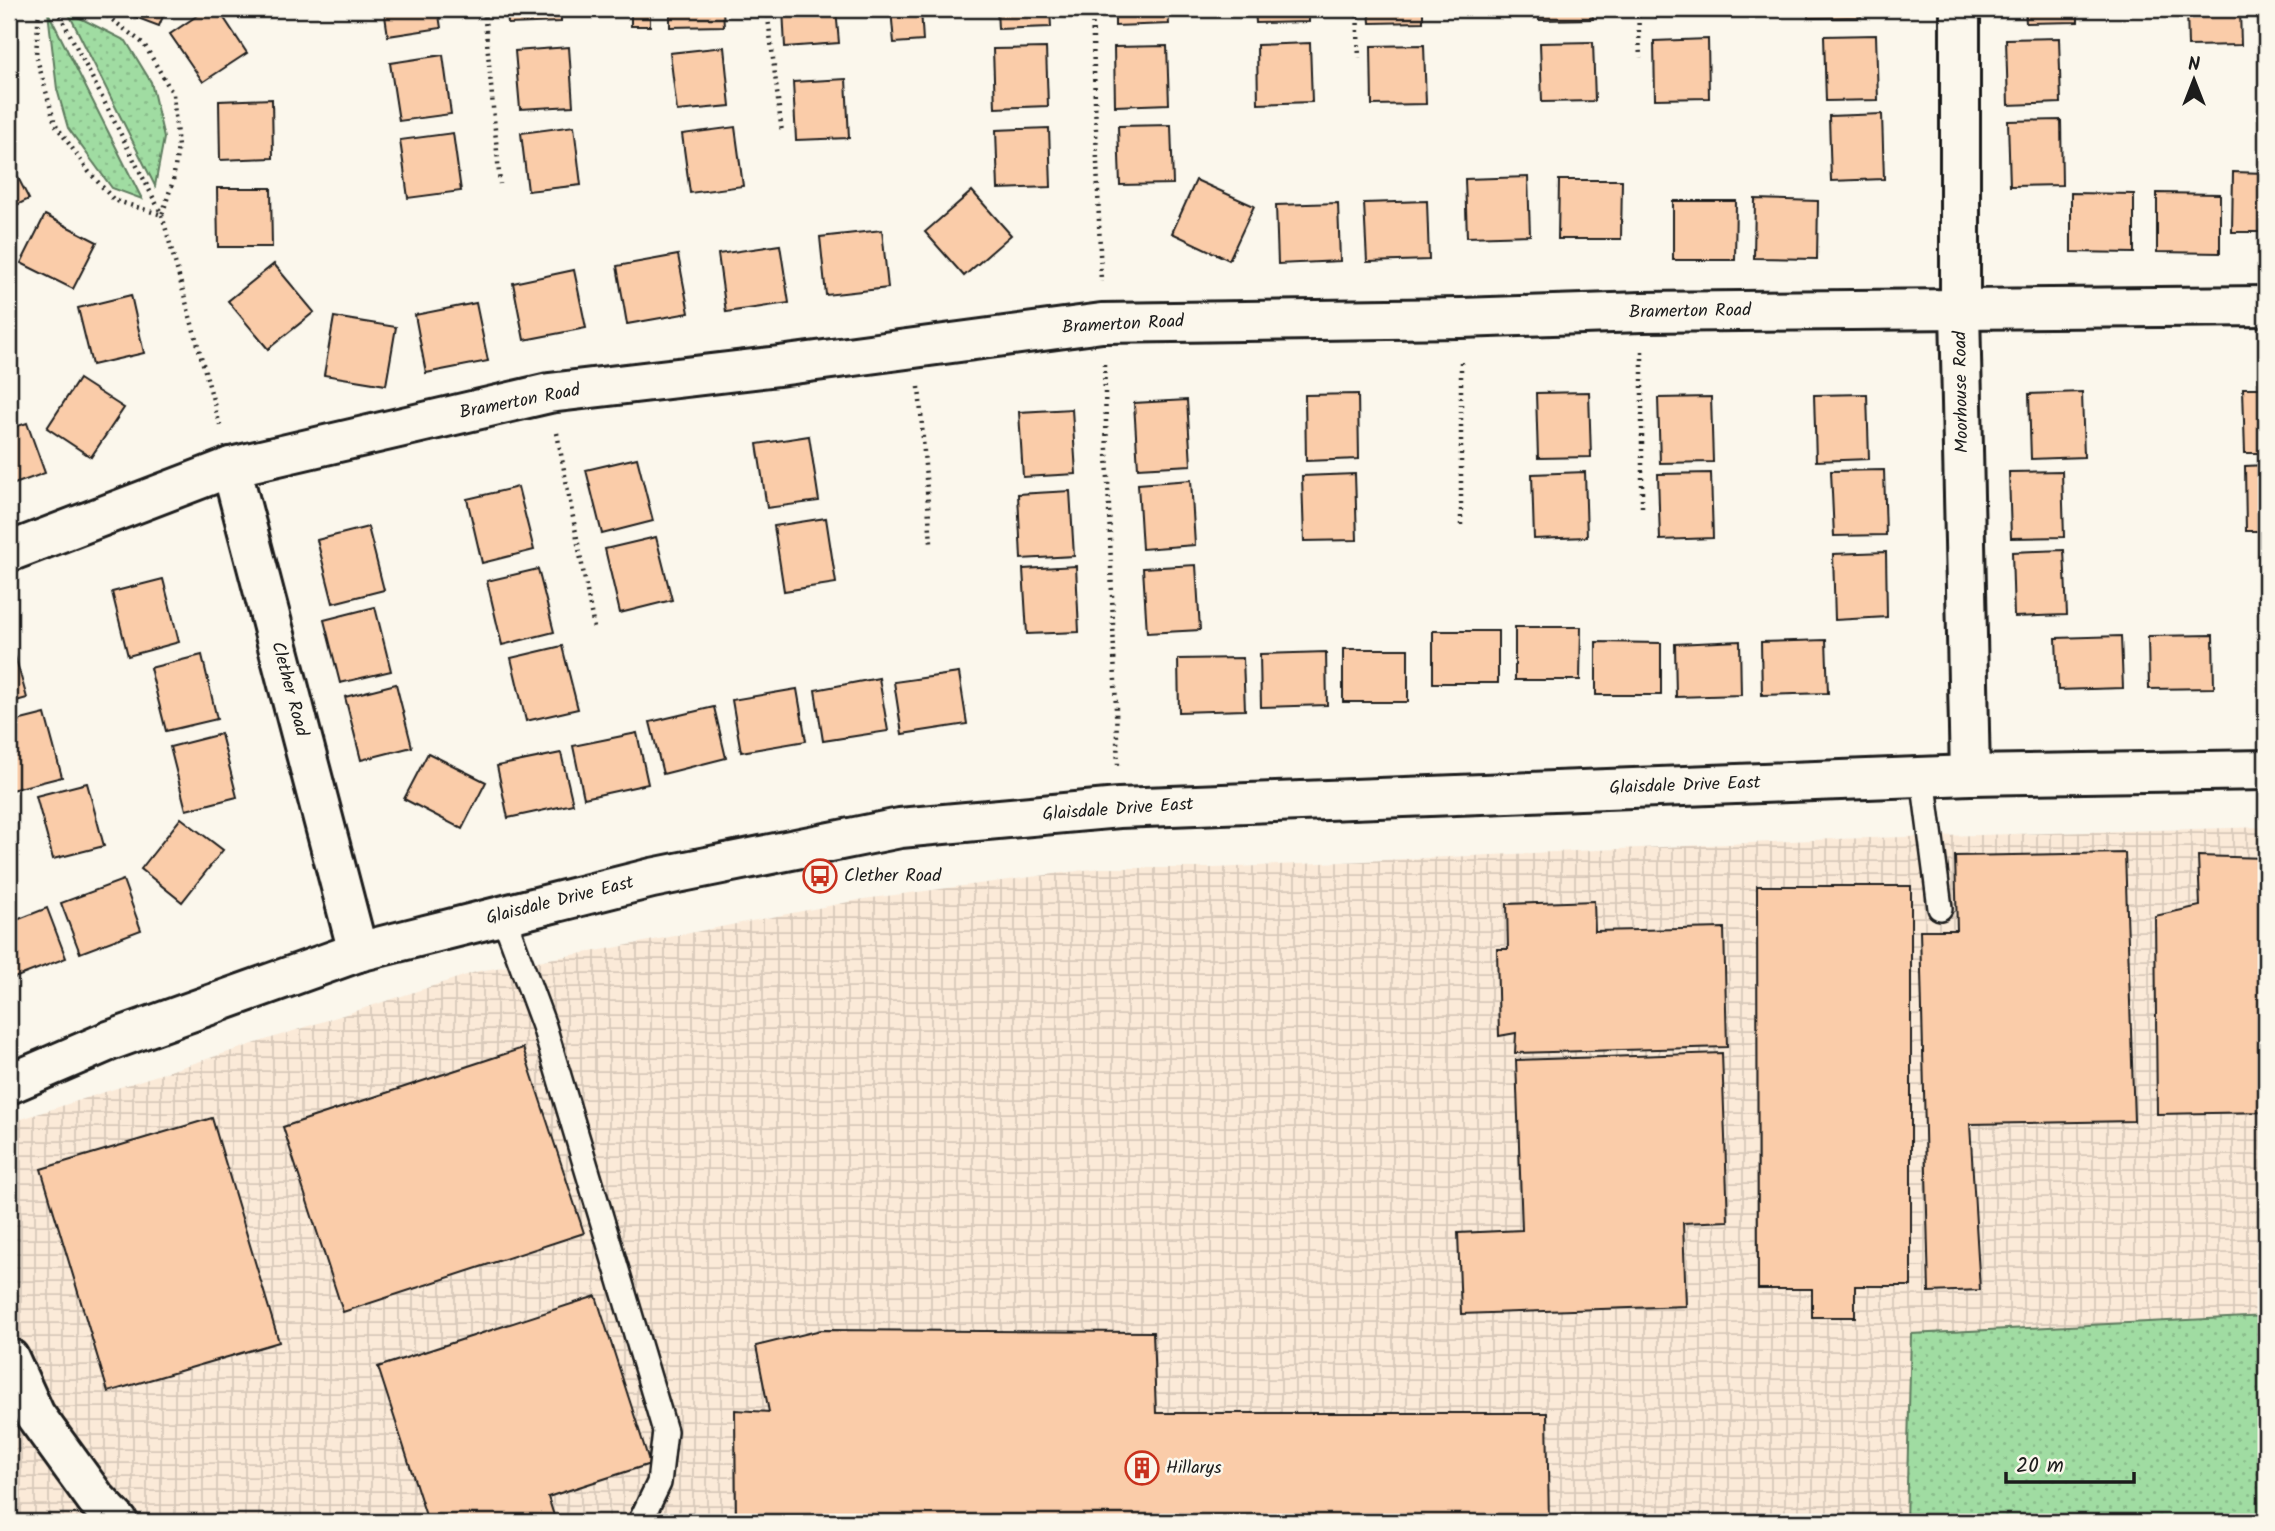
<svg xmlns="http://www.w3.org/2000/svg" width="2275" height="1531" font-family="Kalam,sans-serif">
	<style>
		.industrial { fill: url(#industrial-grid) }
		.green { fill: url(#green-dots); stroke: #5e7c5f; stroke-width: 2 }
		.building { fill: #facca9; stroke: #1c1c1c; stroke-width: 2 }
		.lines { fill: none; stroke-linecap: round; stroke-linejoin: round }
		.service-casing { stroke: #1c1c1c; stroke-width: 28 }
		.minor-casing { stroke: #1c1c1c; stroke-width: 44 }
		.tertiary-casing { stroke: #1c1c1c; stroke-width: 44 }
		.path { stroke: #1c1c1c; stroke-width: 4.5; stroke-dasharray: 2 5; stroke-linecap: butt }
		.service { stroke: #fbf7ec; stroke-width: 23 }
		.minor { stroke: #fbf7ec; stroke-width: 38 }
		.tertiary { stroke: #fbf7ec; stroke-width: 38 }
		.labels { text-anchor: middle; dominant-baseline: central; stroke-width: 5; stroke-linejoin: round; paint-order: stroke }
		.street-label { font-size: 18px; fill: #1c1c1c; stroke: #fbf7ec }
		.poi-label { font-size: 18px; fill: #1c1c1c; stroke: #fbf7ec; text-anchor: start }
	</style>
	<defs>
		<pattern id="industrial-grid" width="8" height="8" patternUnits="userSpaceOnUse" patternTransform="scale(1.75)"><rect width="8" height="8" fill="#fbead8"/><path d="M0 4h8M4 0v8" fill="none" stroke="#d7c8b9"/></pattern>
		<pattern id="green-dots" width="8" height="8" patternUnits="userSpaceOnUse" patternTransform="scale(1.75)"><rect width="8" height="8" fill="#a0dca2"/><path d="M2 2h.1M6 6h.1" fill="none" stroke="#89bc8b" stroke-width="1.8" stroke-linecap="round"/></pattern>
	</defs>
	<rect width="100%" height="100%" fill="#fbf7ec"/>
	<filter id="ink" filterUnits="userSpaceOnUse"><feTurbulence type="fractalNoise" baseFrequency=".0143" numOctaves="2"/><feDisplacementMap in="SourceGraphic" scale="14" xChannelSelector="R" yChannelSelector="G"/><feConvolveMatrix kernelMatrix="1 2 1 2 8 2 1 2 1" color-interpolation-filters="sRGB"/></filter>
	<g filter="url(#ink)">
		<polygon class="industrial" points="2266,827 2266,1316 1911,1334 1906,1522 9,1522 9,1123 479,971 613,948 864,899 1100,868 1214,868 1834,839"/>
		<g class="green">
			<polygon points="48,12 142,199 112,188 68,128 57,89"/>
			<polygon points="68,12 126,41 151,82 164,138 155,186"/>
			<polygon points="2266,1316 2266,1522 1906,1522 1911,1334"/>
		</g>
		<g class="building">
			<polygon points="114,9 166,9 159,26"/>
			<polygon points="207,9 218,9 247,53 203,82 170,34"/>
			<polygon points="384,9 438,9 441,28 388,36"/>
			<polygon points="507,9 561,9 561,22 508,24"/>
			<rect x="631" y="9" width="19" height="17"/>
			<polygon points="670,9 723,9 724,26 670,27"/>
			<polygon points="783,9 836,9 839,43 785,47"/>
			<polygon points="891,9 921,9 923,41 894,43"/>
			<polygon points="997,9 1050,9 1051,27 998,29"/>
			<polygon points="1115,9 1168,9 1169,24 1115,26"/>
			<polygon points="1255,9 1309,9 1309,22 1256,23"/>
			<polygon points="1369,9 1423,9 1423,22 1370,23"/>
			<polygon points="1539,9 1592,9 1593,19 1539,20"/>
			<polygon points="1655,9 1709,9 1709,15 1655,17"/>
			<polygon points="1808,9 1861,9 1861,17 1808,18"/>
			<polygon points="2025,9 2078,9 2078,22 2026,23"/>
			<polygon points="2187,9 2240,9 2241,45 2188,46"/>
			<polygon points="1876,35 1878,100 1826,101 1824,36"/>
			<polygon points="2059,38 2061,103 2008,105 2006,39"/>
			<polygon points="1708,39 1709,98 1655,99 1654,41"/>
			<polygon points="1593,42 1595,101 1542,102 1540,43"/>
			<polygon points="1310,43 1312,102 1258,104 1257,45"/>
			<polygon points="1424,45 1426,104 1372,105 1371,46"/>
			<polygon points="1167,46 1169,104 1115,106 1114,47"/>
			<polygon points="569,47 573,106 520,109 515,51"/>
			<polygon points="724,47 730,106 677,111 670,53"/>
			<polygon points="1046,48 1048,106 995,108 993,49"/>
			<polygon points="443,55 451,114 399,121 390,63"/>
			<polygon points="846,79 849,138 796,140 793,82"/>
			<polygon points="272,99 273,158 220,160 219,101"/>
			<polygon points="1882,114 1884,179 1831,181 1829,116"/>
			<polygon points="2061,120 2062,185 2010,186 2008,121"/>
			<polygon points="1171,125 1173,184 1120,185 1118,126"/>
			<polygon points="574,126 581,185 528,191 521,133"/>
			<polygon points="735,127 743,186 690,193 682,134"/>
			<polygon points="1049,128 1051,187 998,189 996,130"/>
			<polygon points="453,133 461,191 408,198 400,140"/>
			<polygon points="9,160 29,199 9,209"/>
			<polygon points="2233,172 2266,173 2266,232 2232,232"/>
			<polygon points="1528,177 1530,235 1467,237 1465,179"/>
			<polygon points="1196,180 1254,206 1229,260 1172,233"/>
			<polygon points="1559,180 1622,180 1621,239 1558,239"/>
			<polygon points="217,188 271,188 272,247 218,247"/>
			<polygon points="972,191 1011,235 964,276 925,232"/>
			<polygon points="2071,193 2134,194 2134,253 2071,252"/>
			<polygon points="2157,193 2220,194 2220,253 2157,252"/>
			<polygon points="1755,199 1818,201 1817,259 1754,258"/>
			<polygon points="1427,201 1429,260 1367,262 1364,203"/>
			<polygon points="1673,201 1736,201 1735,260 1673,260"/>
			<polygon points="1338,203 1340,261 1278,264 1276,205"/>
			<polygon points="45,215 97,242 73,289 21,263"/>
			<polygon points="882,230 888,288 826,295 820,237"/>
			<polygon points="780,245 789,303 726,312 718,254"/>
			<polygon points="678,255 689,313 627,324 617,266"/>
			<polygon points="274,264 314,312 268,349 228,301"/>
			<polygon points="574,270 586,328 524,340 513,283"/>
			<polygon points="131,295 144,353 92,365 78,308"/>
			<polygon points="476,303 488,361 426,373 415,315"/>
			<polygon points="334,317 396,327 386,385 324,375"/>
			<polygon points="79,379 124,408 91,457 47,428"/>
			<polygon points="2243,388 2266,388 2266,453 2245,453"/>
			<polygon points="1589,392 1591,457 1538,458 1536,393"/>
			<polygon points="2082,392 2084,457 2031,459 2029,394"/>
			<polygon points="1358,394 1359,459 1306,461 1305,395"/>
			<polygon points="1867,394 1869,459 1816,461 1814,395"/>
			<polygon points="1711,397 1713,462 1660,463 1658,398"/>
			<polygon points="1187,400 1191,465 1138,468 1134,403"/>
			<polygon points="1072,409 1076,474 1023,477 1019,412"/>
			<polygon points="27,423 45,473 9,486 9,429"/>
			<polygon points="809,436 819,501 767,508 757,444"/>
			<polygon points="637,458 653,521 602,534 586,470"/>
			<polygon points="2266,465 2266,531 2246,531 2245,466"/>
			<polygon points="1884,470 1886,535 1834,536 1831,471"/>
			<polygon points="2062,471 2064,537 2011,538 2009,472"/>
			<polygon points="1585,472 1587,537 1534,539 1532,474"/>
			<polygon points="1711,473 1713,538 1660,540 1658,474"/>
			<polygon points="1355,474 1357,540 1304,541 1302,476"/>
			<polygon points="1191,480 1195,545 1142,549 1138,484"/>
			<polygon points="518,487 534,550 482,563 467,499"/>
			<polygon points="1070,491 1074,556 1021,559 1018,494"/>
			<polygon points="826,518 836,583 784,591 774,526"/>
			<polygon points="368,527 384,590 333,603 317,540"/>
			<polygon points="656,537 672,600 620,613 605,549"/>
			<polygon points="2064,550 2067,615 2014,617 2012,552"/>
			<polygon points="1886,552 1887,617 1835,620 1833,554"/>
			<polygon points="1196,565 1200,630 1147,633 1143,568"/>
			<polygon points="1076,566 1079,632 1027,634 1023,569"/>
			<polygon points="538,569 554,632 502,645 487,581"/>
			<polygon points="163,579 179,642 128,656 112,592"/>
			<polygon points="375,607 391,671 340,683 324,620"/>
			<polygon points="1515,627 1581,627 1580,680 1515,680"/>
			<rect x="1433" y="631" width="65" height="52"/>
			<polygon points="9,635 27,698 9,703"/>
			<polygon points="2213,635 2214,688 2149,689 2148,636"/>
			<polygon points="2121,636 2123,688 2058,690 2056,638"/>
			<polygon points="1826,640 1828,693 1762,695 1761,642"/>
			<polygon points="1740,641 1741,695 1676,697 1675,644"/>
			<polygon points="1596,642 1661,643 1661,695 1596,695"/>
			<polygon points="562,646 578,709 526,721 511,658"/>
			<rect x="1343" y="649" width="65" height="53"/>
			<polygon points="1326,652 1327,705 1261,707 1260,654"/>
			<polygon points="202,655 217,719 166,731 150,668"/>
			<polygon points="1243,658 1245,710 1179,712 1178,659"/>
			<polygon points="959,673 967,724 902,734 894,682"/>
			<polygon points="879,678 888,731 823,741 815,690"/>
			<polygon points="396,684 412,747 361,760 345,697"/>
			<polygon points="797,689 806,741 741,752 732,700"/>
			<polygon points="714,707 726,758 663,774 650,722"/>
			<polygon points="45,714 62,777 11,790 9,782 9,723"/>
			<polygon points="637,733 648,784 584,798 573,746"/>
			<polygon points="221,734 237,797 186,810 170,747"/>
			<polygon points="428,753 486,782 462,829 404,799"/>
			<polygon points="561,753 573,804 508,818 497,766"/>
			<polygon points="87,783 104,846 53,859 36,796"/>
			<polygon points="181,818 223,850 182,902 141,869"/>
			<polygon points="2125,853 2134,1121 1970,1124 1980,1290 1929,1292 1920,930 1957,930 1955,856"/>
			<polygon points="2198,856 2266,858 2266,1112 2157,1114 2155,916 2200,906"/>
			<polygon points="123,880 141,930 80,953 61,903"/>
			<polygon points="1757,886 1911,886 1911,1286 1855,1286 1855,1317 1812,1317 1812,1289 1758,1289"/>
			<polygon points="1594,901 1595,931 1724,928 1727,1047 1515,1053 1516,1033 1499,1036 1497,949 1508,949 1507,904"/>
			<polygon points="47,908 66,958 9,980 9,923"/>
			<polygon points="523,1048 584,1233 343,1312 283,1127"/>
			<polygon points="1722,1053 1728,1221 1683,1223 1686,1306 1461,1314 1458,1233 1522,1230 1516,1060"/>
			<polygon points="212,1118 279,1342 108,1392 41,1169"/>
			<polygon points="596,1296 650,1464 548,1497 556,1522 428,1522 378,1367"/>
			<polygon points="821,1330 1153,1332 1156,1413 1547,1413 1549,1522 736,1522 735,1410 769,1412 756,1346"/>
		</g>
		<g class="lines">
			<defs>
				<g id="service">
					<polyline points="1923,777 1940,908"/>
					<polyline points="503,915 544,1026 665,1431 659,1483 640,1522"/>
				</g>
				<g id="minor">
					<polyline points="1960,9 1960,309 1970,775"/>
					<polyline points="231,467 358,952"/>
					<polyline points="9,552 231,467 549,393 779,366 1102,323 1461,318 1642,312 2266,306"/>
					<polyline points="9,1358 35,1415 96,1499 118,1522"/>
				</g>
				<polyline id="tertiary" points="9,1084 109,1041 358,952 652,878 900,828 1119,808 1970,775 2266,770"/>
			</defs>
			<use href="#service" class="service-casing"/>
			<use href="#minor" class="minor-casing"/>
			<use href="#tertiary" class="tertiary-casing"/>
			<g class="path">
				<polyline points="39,9 36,55 55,124 89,172 114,200 162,215 173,181 178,147 173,94 144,44 98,9"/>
				<polyline points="57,9 162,215 221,429"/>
				<polyline points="484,9 500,184"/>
				<polyline points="767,9 782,133"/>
				<polyline points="1092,9 1101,282"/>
				<polyline points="1357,9 1359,58"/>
				<polyline points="1638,9 1640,58"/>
				<polyline points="1642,351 1642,508"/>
				<polyline points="1104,364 1118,768"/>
				<polyline points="919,387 931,543"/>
				<polyline points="557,433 594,628"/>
				<polyline points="1461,525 1461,358"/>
			</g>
			<use href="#service" class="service"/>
			<use href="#minor" class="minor"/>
			<use href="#tertiary" class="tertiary"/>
		</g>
	</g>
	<defs>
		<symbol id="bus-ring" viewBox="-11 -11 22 22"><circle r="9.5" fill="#fbf7ec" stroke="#c8321e" stroke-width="1.5"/><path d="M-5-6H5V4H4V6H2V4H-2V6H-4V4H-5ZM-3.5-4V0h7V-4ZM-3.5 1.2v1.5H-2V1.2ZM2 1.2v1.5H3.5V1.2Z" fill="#c8321e"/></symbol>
		<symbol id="building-ring" viewBox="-11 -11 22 22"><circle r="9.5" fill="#fbf7ec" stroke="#c8321e" stroke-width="1.5"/><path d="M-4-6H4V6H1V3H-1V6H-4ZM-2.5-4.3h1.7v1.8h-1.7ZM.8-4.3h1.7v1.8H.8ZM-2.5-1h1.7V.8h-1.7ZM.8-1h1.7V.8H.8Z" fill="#c8321e"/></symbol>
	</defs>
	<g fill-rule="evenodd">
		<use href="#bus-ring" x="801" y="857" width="38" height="38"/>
		<use href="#building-ring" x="1123" y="1449" width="38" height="38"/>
	</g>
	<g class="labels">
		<g class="street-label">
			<text transform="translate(1690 312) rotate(-1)">Bramerton Road</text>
			<text transform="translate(1123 325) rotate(-3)">Bramerton Road</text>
			<text transform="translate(1962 392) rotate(-91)">Moorhouse Road</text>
			<text transform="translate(520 402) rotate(-11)">Bramerton Road</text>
			<text transform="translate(289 689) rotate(75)">Clether Road</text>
			<text transform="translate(1685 786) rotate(-2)">Glaisdale Drive East</text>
			<text transform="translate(1118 810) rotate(-4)">Glaisdale Drive East</text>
			<text transform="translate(560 901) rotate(-14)">Glaisdale Drive East</text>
		</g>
		<g class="poi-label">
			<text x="844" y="876">Clether Road</text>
			<text x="1166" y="1468">Hillarys</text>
		</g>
	</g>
	<rect width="2275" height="1531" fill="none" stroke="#fbf7ec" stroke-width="35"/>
	<rect x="18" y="18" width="2240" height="1496" fill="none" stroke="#1c1c1c" stroke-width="2.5" filter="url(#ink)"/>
	<g transform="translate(2194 80)" stroke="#fbf7ec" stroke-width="5" paint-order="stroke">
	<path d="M0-5L12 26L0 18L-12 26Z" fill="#1c1c1c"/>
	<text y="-10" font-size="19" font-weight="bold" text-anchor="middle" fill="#1c1c1c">N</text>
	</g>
	<path d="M2006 1472v10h128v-10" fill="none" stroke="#1c1c1c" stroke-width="3.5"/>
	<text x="2016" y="1472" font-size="21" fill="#1c1c1c" stroke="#fbf7ec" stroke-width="5" paint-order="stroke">20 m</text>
</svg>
